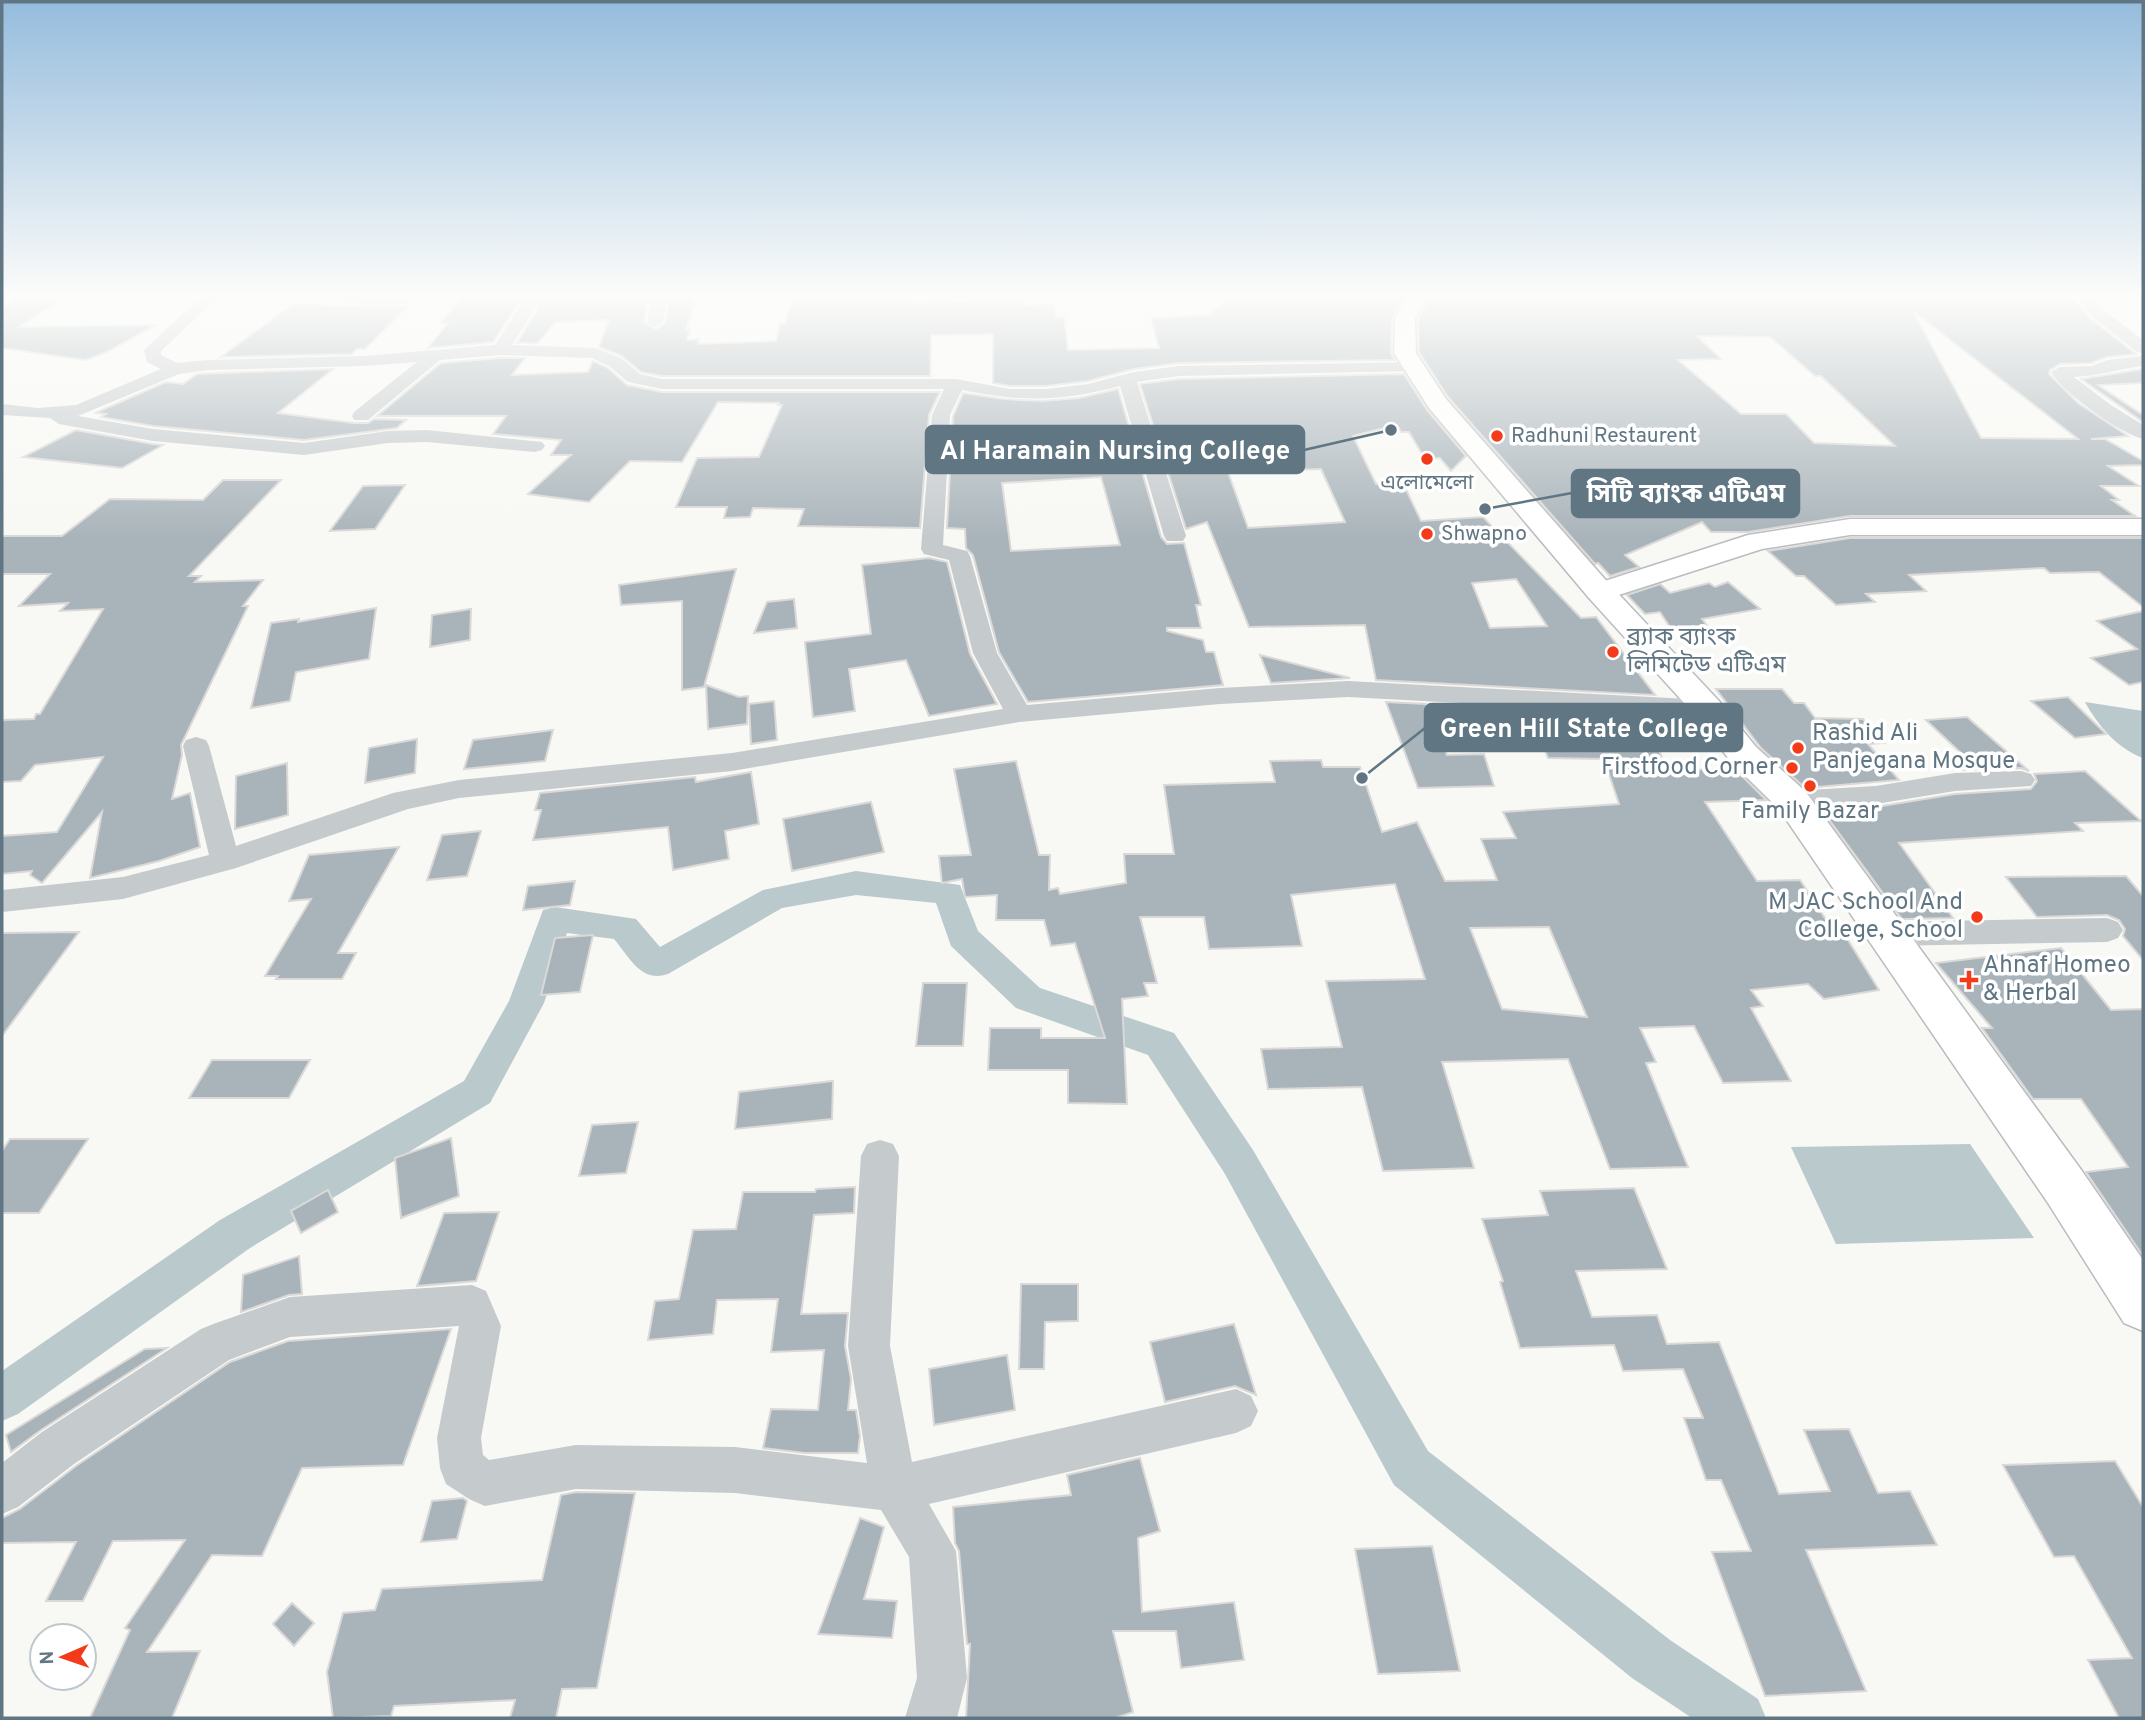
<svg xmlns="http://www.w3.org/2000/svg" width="2145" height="1720" font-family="Overpass,'Noto Sans Bengali',sans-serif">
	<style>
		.water { fill: #bac9cc }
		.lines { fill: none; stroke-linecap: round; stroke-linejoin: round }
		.canal { fill: #bac9cc; fill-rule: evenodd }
		.building { fill: #a9b4ba; stroke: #dad9d7; stroke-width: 2; fill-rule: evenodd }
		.primary-casing { stroke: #b8bdc0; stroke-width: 3 }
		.trunk-casing { stroke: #b9bdc0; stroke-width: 3 }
		.minor { fill: #c5cacd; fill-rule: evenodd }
		.primary { fill: #fff; fill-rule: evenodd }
		.trunk { fill: #fff; fill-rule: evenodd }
		.poi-dot { fill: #f33b1a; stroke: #fff; stroke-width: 2.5 }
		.labels { text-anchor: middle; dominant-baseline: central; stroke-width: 7; stroke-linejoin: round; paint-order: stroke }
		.far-poi-label { font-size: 21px; fill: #607683; stroke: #fff; text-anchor: start }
		.poi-label { font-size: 24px; fill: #607683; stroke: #fff; text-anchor: start }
		.leader { fill: none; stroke: #607683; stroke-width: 2.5 }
		.callout-dot { fill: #607683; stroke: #fff; stroke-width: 2.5 }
		.callout { fill: #607683; stroke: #607683; stroke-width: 2.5 }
		.callout-label { font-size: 26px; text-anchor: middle; font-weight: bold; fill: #fff }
	</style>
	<rect width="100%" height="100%" fill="#f8f8f5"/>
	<g class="water">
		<path d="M2085,702L2143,711V758C2118,749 2098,726 2085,702Z"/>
		<polygon points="1970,1144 2034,1238 1836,1244 1791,1147"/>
	</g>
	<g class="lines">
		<path class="canal" d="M856,871L960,885L978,931L1040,988L1174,1033L1253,1150L1428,1451L1670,1640L1758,1699L1766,1718H1692L1632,1678L1394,1485L1225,1174L1148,1055L1016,1008L951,946L936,903L856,895L782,908L668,974C641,983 630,958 614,939L567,933L544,1003L490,1103L250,1248L18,1414L2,1421V1371L220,1220L464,1081L509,1001L543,910L555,907L636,919L660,947L763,890Z"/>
	</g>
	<g class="building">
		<polygon points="18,298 62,298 19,327 156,325 107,352 85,360 2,348 2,308"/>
		<polygon points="461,298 522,298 493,342 428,348 448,323 441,323"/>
		<polygon points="544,298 648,298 644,322 656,329 666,322 669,298 696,298 686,330 690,329 687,340 699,339 698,344 776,341 780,324 785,324 792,298 888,298 887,300 914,299 914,303 1023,298 1024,305 1055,304 1056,317 1064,317 1068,350 1159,348 1151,318 1210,315 1227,298 1404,298 1392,318 1391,353 1395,360 1179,363 1134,369 1088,381 1046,386 1010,386 993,383 993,334 931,335 930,376 662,376 641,372 622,356 599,347 609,320 555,322 538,343 517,343"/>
		<path d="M1430,298H2044L2074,300L2091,319L2136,354L2107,357L2091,363L2060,364L2050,370L2049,374L2078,403L2128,436L2091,439H2105L2143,461V465L2108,466L2139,486H2101L2119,500H2112L2135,516H1850L1748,532H1711L1702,522L1625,555L1639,567L1610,576L1598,563L1595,564L1448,397L1419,352L1418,319ZM1913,311L2078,439L1981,438ZM1697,336L1770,337L1815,376H1821L1895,446L1814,443L1786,414H1741L1678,360L1721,359Z"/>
		<polygon points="294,303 342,306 407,307 365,349 357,349 352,354 221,357"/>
		<polygon points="500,358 525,358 512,375 588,372 593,361 608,368 627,385 662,392 940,392 929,415 920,528 798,526 804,509 753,508 750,517 724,518 727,507 676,507 697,458 759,457 782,405 778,405 779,403 718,402 682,462 630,461 589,502 528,494 571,455 551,455 561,440 493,434 506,416 377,416 441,363"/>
		<polygon points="333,369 278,413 354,423 368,423 374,419 406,420 397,428 304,440 153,426 101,417 106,414 95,413 166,382 183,384 197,374"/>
		<polygon points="2143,369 2143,383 2098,385 2143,415 2143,422 2081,379"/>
		<path d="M1404,374L1427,410L1466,456L1451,471L1440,458L1425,459L1409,432H1401L1397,425L1353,436L1376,484L1403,483L1421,521L1483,517L1581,618L1596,617L1655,695L1376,680L1365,625L1249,627L1207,522L1186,529L1140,384L1179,379ZM1321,469L1345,522L1248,528L1228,472ZM1516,579L1547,626L1490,628L1472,583Z"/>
		<path d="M1118,389L1161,537L1167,544L1184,543L1201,605H1196L1201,628H1167V631L1203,640L1206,652H1214L1223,685L1028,702L999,652L973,555L966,548L965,529L947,528L953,416L963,393L1004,399L1042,401L1079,398ZM1101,477L1120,545L1011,551L1002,483Z"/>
		<polygon points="76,430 153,444 163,445 122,468 23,457"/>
		<polygon points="223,480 281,480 189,576 201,576 195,582 263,580 243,606 248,606 181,745 182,755 172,799 190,793 200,847 159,861 90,878 102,812 42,883 30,875 32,871 2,874 2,836 57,832 103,757 35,765 21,781 2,782 2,720 34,719 36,714 40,714 103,609 60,611 68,603 19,606 50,574 2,574 2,536 62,536 110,499 203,500"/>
		<polygon points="405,485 375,529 330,531 363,486"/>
		<polygon points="1850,538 2143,538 2143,607 2099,572 2050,573 2044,568 1909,575 1926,591 1866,594 1875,602 1836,605 1804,576 1796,576 1768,551"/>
		<polygon points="929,558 947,562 970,654 997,704 929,716 906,660 849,669 855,711 813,717 805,642 871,634 862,565"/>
		<polygon points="736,569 704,687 682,690 682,601 621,605 619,585"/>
		<polygon points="1728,582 1760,609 1702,619 1708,627 1670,627 1660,612 1645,614 1627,595 1660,584 1670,593 1709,583 1715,587"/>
		<polygon points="794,599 797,628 754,633 767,602"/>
		<polygon points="376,608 369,659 296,672 290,701 251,708 271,623 299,619 298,622"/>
		<polygon points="471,609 470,640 430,647 432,615"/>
		<polygon points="2143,611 2143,682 2129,685 2091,658 2137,649 2097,621"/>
		<polygon points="1260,655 1350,678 1271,683"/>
		<polygon points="706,685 739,697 748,696 747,724 708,729"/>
		<polygon points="1716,689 1782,689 1794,703 1804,703 1815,718 1863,719 1884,743 1868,744 1899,780 1805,788 1761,748"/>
		<polygon points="2068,697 2106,734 2075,738 2031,701"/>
		<polygon points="774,701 777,740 751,744 749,704"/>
		<polygon points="1386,702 1426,704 1447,755 1484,754 1494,786 1418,788"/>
		<path d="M1507,708L1646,715L1667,771L1734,768L1766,800L1705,802L1757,881L1800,880L1834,932H1843L1879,990L1824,999L1808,984L1751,990L1763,1006L1751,1008L1791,1081L1723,1083L1694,1026L1640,1028L1656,1062L1646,1063L1688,1167L1610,1169L1568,1059L1442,1062L1474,1168L1383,1171L1362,1087L1268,1089L1261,1049L1342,1047L1326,981L1425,979L1395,884L1291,895L1302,946L1209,949L1204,917H1140L1157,983H1144L1148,996L1122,999L1127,1104L1068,1103V1070H988L990,1028H1041V1038H1105L1075,943L1051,946L1044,920H996L997,895L965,897L962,879L942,883L939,856L971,855L954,769L1016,761L1039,855H1050L1049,890L1058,888L1060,894L1126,883L1124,854H1174L1164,785L1275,782L1270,761L1321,760L1323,767H1360L1382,832L1417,822L1445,881L1497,880L1481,839L1516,838L1503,812L1619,804L1604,759L1548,758L1535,727L1512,725ZM1549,927L1587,1017L1502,1009L1470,928Z"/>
		<polygon points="1967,717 2029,771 2021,768 1954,770 1941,755 1963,755 1926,720"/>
		<polygon points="553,730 545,761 464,769 473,740"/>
		<polygon points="417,739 415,773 365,783 369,748"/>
		<polygon points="287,763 288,815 235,829 236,776"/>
		<polygon points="2085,771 2141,821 2075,823 2083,831 1899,843 1953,918 1902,919 1822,810 1876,807 1955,794 2031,789 2037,781 2034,774"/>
		<polygon points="751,772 759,824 725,831 729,859 673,870 668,827 533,840 541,810 535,810 540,793 695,777 696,782"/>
		<polygon points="871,802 884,852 792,871 783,819"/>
		<polygon points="481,831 467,876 427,880 442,835"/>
		<polygon points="399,847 338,953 356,953 342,979 276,979 278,976 265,976 311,899 289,901 309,855"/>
		<polygon points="2126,876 2143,896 2143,960 2123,936 2125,929 2119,920 2107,915 2037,917 2006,877"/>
		<polygon points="575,881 570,905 523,910 528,886"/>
		<polygon points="79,932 2,1036 2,933"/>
		<polygon points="593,935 580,992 541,995 555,938"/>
		<polygon points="2061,948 2111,1010 2143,1009 2143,1256 2086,1172 2128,1167 2081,1099 2033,1099 1982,1028 1992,1028 1936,963"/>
		<polygon points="923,983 967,983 963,1046 916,1046"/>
		<polygon points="212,1060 310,1060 289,1098 189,1098"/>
		<polygon points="833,1081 832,1119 735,1129 739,1092"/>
		<polygon points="638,1122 626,1173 579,1176 592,1125"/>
		<polygon points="451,1138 459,1196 401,1218 395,1158"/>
		<polygon points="10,1139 88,1139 39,1213 2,1213 2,1151"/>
		<polygon points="855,1187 854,1213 814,1215 801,1314 848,1313 845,1346 851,1379 848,1410 856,1410 860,1436 858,1453 805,1453 763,1448 771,1409 818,1410 824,1350 771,1352 778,1299 717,1300 713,1334 648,1340 655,1301 679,1299 693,1230 736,1229 743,1192 815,1192 816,1189"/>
		<polygon points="1634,1188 1667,1269 1576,1271 1592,1317 1657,1315 1667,1344 1719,1342 1779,1494 1830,1491 1804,1430 1849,1429 1878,1493 1910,1491 1937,1545 1806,1550 1866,1691 1765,1696 1712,1552 1751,1551 1721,1480 1706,1480 1684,1418 1703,1418 1683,1369 1623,1371 1614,1345 1520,1348 1500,1282 1503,1281 1482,1219 1548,1215 1540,1191"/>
		<polygon points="328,1190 338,1212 301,1233 291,1211"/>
		<polygon points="499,1212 476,1281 417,1286 444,1213"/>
		<polygon points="299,1256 302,1294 289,1295 241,1312 243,1275"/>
		<polygon points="1021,1284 1078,1284 1078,1321 1045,1322 1044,1369 1019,1369"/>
		<polygon points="1234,1324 1256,1395 1235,1386 1165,1402 1150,1342"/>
		<polygon points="451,1329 403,1465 302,1468 262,1556 212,1555 147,1652 200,1651 172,1718 90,1718 130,1630 125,1628 185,1540 113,1541 83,1601 46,1601 76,1542 2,1543 2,1518 20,1509 76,1466 230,1362 288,1341"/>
		<polygon points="167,1348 41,1430 11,1452 6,1435 145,1349"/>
		<polygon points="1007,1355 1015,1410 934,1425 929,1369"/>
		<polygon points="1140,1458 1160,1531 1138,1538 1142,1612 1234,1602 1244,1660 1181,1668 1176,1631 1113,1631 1133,1712 1115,1718 966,1718 970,1644 967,1644 959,1551 955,1543 953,1507 1071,1495 1067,1475"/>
		<polygon points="2115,1461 2143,1507 2143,1718 2119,1718 2088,1660 2132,1658 2074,1556 2054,1557 2003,1465"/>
		<polygon points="576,1492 635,1493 597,1688 562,1689 556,1718 510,1718 515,1700 394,1706 391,1716 333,1718 327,1672 343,1613 375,1610 382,1589 542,1580 561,1495"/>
		<polygon points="463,1498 467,1501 457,1539 421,1542 432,1501"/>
		<polygon points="860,1518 884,1527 864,1599 897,1601 892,1638 818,1634"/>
		<polygon points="1432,1546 1460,1671 1378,1674 1355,1549"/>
		<polygon points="292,1603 314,1623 294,1646 273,1624"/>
	</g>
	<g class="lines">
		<defs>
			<polygon id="primary" points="1850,519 2143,519 2143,535 1850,535 1762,549 1600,601 1589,598 1585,592 1589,586 1748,535"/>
			<polygon id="trunk" points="1407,298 1427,298 1415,318 1416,353 1446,399 1611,586 1719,701 1756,747 1805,791 2082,1171 2143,1260 2143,1331 2124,1323 2048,1203 1779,809 1732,763 1695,715 1589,598 1429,408 1394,353 1395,318"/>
		</defs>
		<use href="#primary" class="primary-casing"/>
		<use href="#trunk" class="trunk-casing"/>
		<g class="minor">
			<path d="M200,298H217L161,351V355L177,363L208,360L363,356L495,345L525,298H541L512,345L595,348L621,358L640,374L662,379H956L1010,389H1046L1088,384L1134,372L1179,366L1420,362L1423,366L1414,371L1179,376L1137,382L1186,536L1183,541H1167L1164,536L1120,386C1060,402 1023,402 962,390L950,415L943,545L967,551L970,556L997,653L1027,705L1220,688L1348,681L1707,700L1716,702L1720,708L1716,714L1707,716L1348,697L1220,704L1019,722L732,771L459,798L408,809L236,868L123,899L2,912V890L123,877L209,855L183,746L186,740L196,737L206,740L209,746L236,846L393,793L459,780L732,753L1003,709L973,653L949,560L924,554L921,549L932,415L944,389H662L628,382L609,366L592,358L500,355L440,360L368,420H354L352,416L354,412L417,362L363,366L208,370L179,374L78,416L153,429L304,443L388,431L427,430L542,442L545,446L542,450L535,452L427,442L388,443L304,455L153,441L59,424L50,418L2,415V404L38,408L76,405L161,369L147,362L144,350Z"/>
			<polygon points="334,298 414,298 415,299 407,304 342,303"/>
			<polygon points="651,298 667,298 663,322 655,327 647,322"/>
			<polygon points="2079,298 2095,298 2105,311 2143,340 2143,353 2137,352 2093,317"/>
			<path d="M2143,356V366C2119,369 2098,376 2074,377L2111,405L2143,425V439C2120,433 2063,393 2051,372L2060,367L2092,366L2107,360Z"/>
			<polygon points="2021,771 2031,774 2035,780 2031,786 1955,791 1876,804 1792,809 1782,807 1778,800 1782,793 1792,791 1876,786 1955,773"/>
			<polygon points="2107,918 2118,922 2123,930 2118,938 2107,942 1886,946 1875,942 1870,934 1875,926 1886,922"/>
			<polygon points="880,1140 893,1144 899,1156 890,1346 912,1462 1236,1389 1251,1396 1258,1411 1251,1426 1236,1433 929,1504 956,1551 967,1678 957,1718 905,1718 917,1678 909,1557 881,1510 735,1493 576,1489 485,1506 469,1499 446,1484 440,1468 437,1438 459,1326 290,1337 229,1360 74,1464 18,1507 2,1514 2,1463 42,1432 201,1329 216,1323 290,1297 472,1285 486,1291 501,1326 481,1438 483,1455 489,1460 576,1445 735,1447 867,1463 848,1346 861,1156 867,1144"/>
		</g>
		<use href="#primary" class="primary"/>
		<use href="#trunk" class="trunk"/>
	</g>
	<linearGradient id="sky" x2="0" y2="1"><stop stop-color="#95bcdd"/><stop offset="0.55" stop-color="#fcfcfa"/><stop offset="1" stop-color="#fcfcfa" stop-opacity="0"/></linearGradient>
	<rect width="2145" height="538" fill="url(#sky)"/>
	<g class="poi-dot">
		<circle cx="1497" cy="436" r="7"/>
		<circle cx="1427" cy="459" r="7"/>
		<circle cx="1427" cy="534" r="7"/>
		<circle cx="1613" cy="652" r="7"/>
		<circle cx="1798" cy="748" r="7"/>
		<circle cx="1792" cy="768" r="7"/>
		<circle cx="1810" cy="786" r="7"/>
		<circle cx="1977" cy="917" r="7"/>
		<path d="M1965.5 969.5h7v7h7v7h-7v7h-7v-7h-7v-7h7z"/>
	</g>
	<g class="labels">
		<g class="far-poi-label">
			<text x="1511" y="436">Radhuni Restaurent</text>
			<text x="1427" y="483" text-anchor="middle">এলোমেলো</text>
			<text x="1441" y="534">Shwapno</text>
		</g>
		<g class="poi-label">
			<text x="1627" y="638">ব্র্যাক ব্যাংক<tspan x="1627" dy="28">লিমিটেড এটিএম</tspan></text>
			<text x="1812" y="734">Rashid Ali<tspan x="1812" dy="28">Panjegana Mosque</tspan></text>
			<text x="1778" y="768" text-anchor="end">Firstfood Corner</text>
			<text x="1810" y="812" text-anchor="middle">Family Bazar</text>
			<text x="1963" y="903" text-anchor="end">M JAC School And<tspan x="1963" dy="28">College, School</tspan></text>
			<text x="1983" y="966">Ahnaf Homeo<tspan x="1983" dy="28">&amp; Herbal</tspan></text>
		</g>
	</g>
	<path class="leader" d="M1391 430L1304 450M1485 509L1572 493M1362 778L1425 728"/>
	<g class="callout-dot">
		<circle cx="1391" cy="430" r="7"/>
		<circle cx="1485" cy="509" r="7"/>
		<circle cx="1362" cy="778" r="7"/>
	</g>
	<g class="callout">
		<rect x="926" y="426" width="378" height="47" rx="7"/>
		<rect x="1572" y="470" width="227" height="47" rx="7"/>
		<rect x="1425" y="704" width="317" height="47" rx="7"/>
	</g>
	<g class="callout-label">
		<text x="1115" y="459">Al Haramain Nursing College</text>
		<text x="1686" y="502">সিটি ব্যাংক এটিএম</text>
		<text x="1584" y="737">Green Hill State College</text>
	</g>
	<rect width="2145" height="1720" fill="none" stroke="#607683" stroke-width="7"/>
	<g transform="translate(63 1657) rotate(268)"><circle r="33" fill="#ffffff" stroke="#bfc8cd" stroke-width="2"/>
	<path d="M0-5L12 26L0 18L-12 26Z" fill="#f33b1a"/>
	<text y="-10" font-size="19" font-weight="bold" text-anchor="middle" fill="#607683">N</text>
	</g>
</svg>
